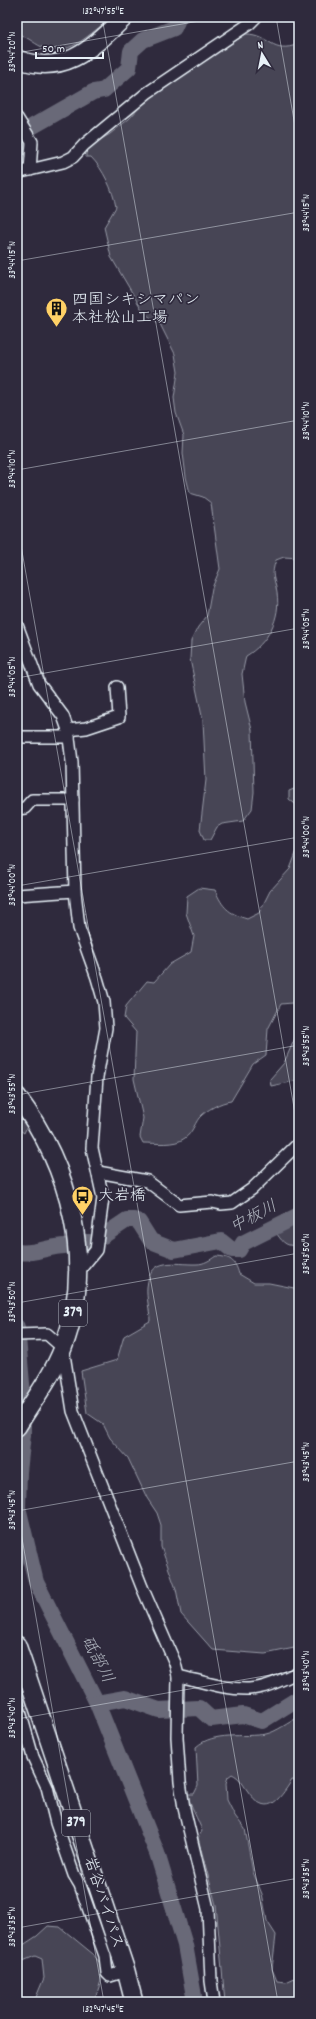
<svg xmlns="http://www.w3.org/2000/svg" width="316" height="2019" font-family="Dekko,'Klee One',sans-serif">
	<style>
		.green { fill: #464455; stroke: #979aa6 }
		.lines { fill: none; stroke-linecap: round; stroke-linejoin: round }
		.river { stroke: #696978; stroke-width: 16 }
		.minor-casing { stroke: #e8f1f8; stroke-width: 14 }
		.highway-casing { stroke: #e8f1f8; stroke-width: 20 }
		.minor { stroke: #2f2a3d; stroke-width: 11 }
		.highway { stroke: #2f2a3d; stroke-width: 17 }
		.ticks { fill: none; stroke: #e8f1f8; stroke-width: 1; stroke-opacity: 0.45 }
		.labels { text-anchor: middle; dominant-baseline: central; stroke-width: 3.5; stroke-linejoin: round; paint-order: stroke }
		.shield { fill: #2f2a3d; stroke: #b0b5c0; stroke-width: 1 }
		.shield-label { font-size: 15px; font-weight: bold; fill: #e8f1f8 }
		.poi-label { font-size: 16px; fill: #e8f1f8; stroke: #2f2a3d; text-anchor: start }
		.street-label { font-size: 16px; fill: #e8f1f8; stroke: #2f2a3d }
		.water-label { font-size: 17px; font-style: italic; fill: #afb4be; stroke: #2f2a3d }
		.neatline { fill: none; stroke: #e8f1f8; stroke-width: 1.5 }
		.ticks-label { font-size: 10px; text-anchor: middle; fill: #e8f1f8 }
	</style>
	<rect width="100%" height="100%" fill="#2f2a3d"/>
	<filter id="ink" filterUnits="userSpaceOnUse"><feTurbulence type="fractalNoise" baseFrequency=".025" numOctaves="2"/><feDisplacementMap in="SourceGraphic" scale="8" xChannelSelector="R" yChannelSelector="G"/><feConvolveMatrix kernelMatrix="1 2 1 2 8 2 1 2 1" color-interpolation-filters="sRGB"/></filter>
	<g filter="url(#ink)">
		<g class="green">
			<path d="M17,17H109L106,22C87,36 67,58 42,47C33,43 27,36 17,34Z"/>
			<path d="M246,34C270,34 271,55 299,44V558L284,557L276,560C270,576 275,578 277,593C281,618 268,643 246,656L242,674L245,702L252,730L254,792L252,809L243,821L222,824L217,827L210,840H204L200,830L206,780L203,721L190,659L191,641L198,627L207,616L212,588L220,569L211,503L203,497L190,493L186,477L183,453L184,435L176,413L174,398L178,372L175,354L160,324L144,313L111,257L104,227L116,207C113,190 103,169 91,157H86V151L93,144L110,134L129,119L150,96Z"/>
			<polygon points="299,787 299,807 289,799 289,791"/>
			<path d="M299,832V1007L292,1003L281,1004L268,1029L266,1055L253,1064L231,1101C221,1102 206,1110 199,1118C194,1125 192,1133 185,1138C175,1146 155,1143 143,1143L140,1137L143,1118L134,1079L136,1032L124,1018L126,1006L147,981L154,982L170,964L191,952L194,936L186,913L187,896L199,888L215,890C223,908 228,913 247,919L259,913L270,891L290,869L298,848Z"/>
			<polygon points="299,1029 299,1080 271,1086 270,1079 284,1063"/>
			<polygon points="17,1110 28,1124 24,1133 17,1128"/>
			<path d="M299,1220V1244C288,1248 283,1243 277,1234L279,1229Z"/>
			<path d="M216,1256C230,1257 235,1260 239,1274L254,1283H269L299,1289V1484L295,1494L296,1542L299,1546V1647L265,1654L213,1650L181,1614L176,1589L161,1547V1525L157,1513L147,1498L128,1458L110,1438L103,1424L87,1413L81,1371L117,1360L124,1336L150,1321C150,1310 146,1298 147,1287C150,1255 176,1265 197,1264C204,1264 210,1260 216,1256Z"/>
			<path d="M299,1717V1781L292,1780C278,1802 266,1818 247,1790C242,1783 240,1778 232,1774L228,1777L226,1783L227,1800L235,1816L245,1829L253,1872L262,1894L267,1921L276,1935L272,1969L277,1981L286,1982L299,1976V2002H225L216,1905L198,1838L202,1831C198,1818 190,1808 188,1794H194L198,1786L196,1747C214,1731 243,1738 266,1734C276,1732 289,1722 299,1717Z"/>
			<polygon points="48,1926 60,1927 93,1954 102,1966 101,1981 94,2002 34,2002 44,1978 42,1959 35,1956 23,1961 17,1969 17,1949 37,1936"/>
		</g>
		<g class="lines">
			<g class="river">
				<polyline points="17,133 21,133 93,92 104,90 129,68 131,51 143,40 174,28 179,17"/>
				<polyline points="103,1236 127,1220 134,1220 139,1222 151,1241 174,1250 221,1241 232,1250 239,1250 243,1243 299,1215"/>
				<polyline points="84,1242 92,1242"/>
				<path d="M17,1252C35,1255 48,1246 65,1246"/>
				<polyline points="17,1327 23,1395 23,1435 19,1472 18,1507 36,1582 97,1703 157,1853 185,1945 195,2002"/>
				<polyline points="97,1703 125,1698 159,1710 199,1708 211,1719 243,1715 262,1721 299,1698"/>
			</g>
			<defs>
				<g id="minor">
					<polyline points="17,118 32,142 30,170"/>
					<polyline points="17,173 63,162 73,157 84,145 147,93 249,24 256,17"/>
					<polyline points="17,625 39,684 63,716 68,730 72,762 75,891 79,928 97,978 104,1002 106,1028 97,1077 92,1148 103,1198 96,1250 78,1272"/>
					<polyline points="68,730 86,728 119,717 117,687"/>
					<polyline points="17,737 69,737"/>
					<polyline points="17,809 25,808 32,800 73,800"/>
					<polyline points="17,895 75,891"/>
					<polyline points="98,1172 147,1181 179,1205 212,1202 221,1204 232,1203 252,1189 299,1143"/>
					<polyline points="17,1335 47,1334 63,1348 73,1411 142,1587 175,1663 178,1676 177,1737 180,1782 184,1808 208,1909 211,1981 214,2002"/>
					<path d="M178,1676C201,1681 226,1690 249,1689C267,1688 283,1679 299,1672"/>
					<polyline points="17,1701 33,1757 47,1787 56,1823 74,1875 80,1885 105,1956 107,1973 110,1976 126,1971"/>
				</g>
				<g id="highway">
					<path d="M17,59C65,77 92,48 125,17"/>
					<path d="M17,1096C70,1167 96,1262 63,1348C52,1376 33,1401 17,1427"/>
					<polyline points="17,1645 126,1971 134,2002"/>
				</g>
			</defs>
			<use href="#minor" class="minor-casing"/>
			<use href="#highway" class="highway-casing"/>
			<use href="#minor" class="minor"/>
			<use href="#highway" class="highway"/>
		</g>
	</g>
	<path class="ticks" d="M102,17L299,1136M276,17L299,149M17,53L222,17M17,261L299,212M17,470L299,420M17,523L278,2002M17,678L299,628M17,886L299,837M17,1095L299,1045M17,1303L299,1253M17,1510L104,2002M17,1511L299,1461M17,1719L299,1670M17,1928L299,1878"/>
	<defs>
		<symbol id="building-pin" viewBox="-11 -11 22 30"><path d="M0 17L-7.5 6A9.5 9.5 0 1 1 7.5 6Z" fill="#ffd166" stroke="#2f2a3d"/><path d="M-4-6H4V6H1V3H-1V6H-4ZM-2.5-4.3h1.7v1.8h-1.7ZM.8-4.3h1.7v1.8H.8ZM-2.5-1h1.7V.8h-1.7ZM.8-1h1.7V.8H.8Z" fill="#111"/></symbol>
		<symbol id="bus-pin" viewBox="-11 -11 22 30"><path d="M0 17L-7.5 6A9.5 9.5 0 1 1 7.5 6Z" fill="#ffd166" stroke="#2f2a3d"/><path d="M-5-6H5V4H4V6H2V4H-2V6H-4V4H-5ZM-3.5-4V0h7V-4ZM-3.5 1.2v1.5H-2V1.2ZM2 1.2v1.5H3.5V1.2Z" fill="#111"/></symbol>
	</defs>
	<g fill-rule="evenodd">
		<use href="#building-pin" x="44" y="296" width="25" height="34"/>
		<use href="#bus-pin" x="70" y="1184" width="25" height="34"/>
	</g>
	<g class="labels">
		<g class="shield">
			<rect x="59" y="1300" width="28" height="26" rx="3"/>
			<rect x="62" y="1810" width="28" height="26" rx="3"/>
		</g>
		<g class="shield-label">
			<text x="73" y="1313">379</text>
			<text x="76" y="1823">379</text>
		</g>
		<g class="poi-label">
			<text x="72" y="300">四国シキシマパン<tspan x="72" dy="18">本社松山工場</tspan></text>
			<text x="98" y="1196">大岩橋</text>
		</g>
		<g class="street-label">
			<text transform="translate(103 1903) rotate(72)">岩谷バイパス</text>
		</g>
		<g class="water-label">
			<text transform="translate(254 1218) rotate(-28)">中板川</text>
			<text transform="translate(96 1660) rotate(63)">砥部川</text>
		</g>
	</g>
	<rect width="316" height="2019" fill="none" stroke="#2f2a3d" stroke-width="44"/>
	<g transform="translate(262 54) rotate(350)" stroke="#2f2a3d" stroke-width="3" paint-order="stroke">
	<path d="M0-3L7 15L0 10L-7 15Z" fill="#e8f1f8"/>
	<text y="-6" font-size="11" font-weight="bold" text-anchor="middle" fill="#e8f1f8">N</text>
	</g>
	<path d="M36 52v6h67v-6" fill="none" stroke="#e8f1f8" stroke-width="2"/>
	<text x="42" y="52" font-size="12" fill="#e8f1f8" stroke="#2f2a3d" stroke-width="3" paint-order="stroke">50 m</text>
	<rect x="22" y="22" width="272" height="1975" class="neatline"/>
	<g class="ticks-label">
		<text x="103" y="14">132°47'55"E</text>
		<text transform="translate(11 52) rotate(-90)" y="4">33°44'20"N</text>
		<text transform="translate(305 213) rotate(-90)" y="4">33°44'15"N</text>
		<text transform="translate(11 260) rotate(-90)" y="4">33°44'15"N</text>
		<text transform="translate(305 421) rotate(-90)" y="4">33°44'10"N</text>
		<text transform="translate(11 469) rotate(-90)" y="4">33°44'10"N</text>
		<text transform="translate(305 629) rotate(-90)" y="4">33°44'05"N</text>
		<text transform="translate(11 677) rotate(-90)" y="4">33°44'05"N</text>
		<text transform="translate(305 837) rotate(-90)" y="4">33°44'00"N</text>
		<text transform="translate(11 885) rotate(-90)" y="4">33°44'00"N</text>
		<text transform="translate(305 1046) rotate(-90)" y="4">33°43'55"N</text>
		<text transform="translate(11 1094) rotate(-90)" y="4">33°43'55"N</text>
		<text transform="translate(305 1254) rotate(-90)" y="4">33°43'50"N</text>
		<text transform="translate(11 1302) rotate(-90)" y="4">33°43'50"N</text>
		<text transform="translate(305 1462) rotate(-90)" y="4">33°43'45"N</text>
		<text transform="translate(11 1510) rotate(-90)" y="4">33°43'45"N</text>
		<text transform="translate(305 1671) rotate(-90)" y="4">33°43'40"N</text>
		<text transform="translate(11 1718) rotate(-90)" y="4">33°43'40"N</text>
		<text transform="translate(305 1879) rotate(-90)" y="4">33°43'35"N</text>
		<text transform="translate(11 1927) rotate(-90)" y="4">33°43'35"N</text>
		<text x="103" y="2012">132°47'45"E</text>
	</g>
</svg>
